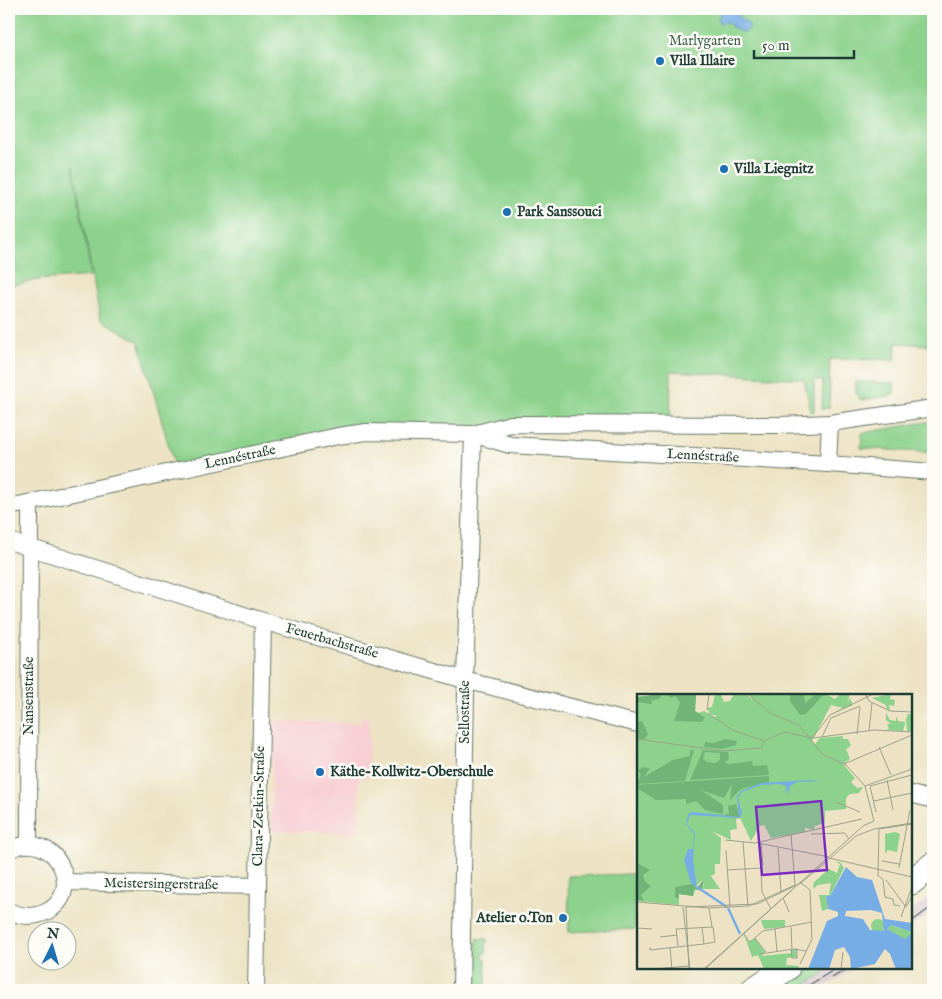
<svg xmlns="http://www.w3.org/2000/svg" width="942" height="999" font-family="'IM FELL English',serif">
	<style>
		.built { fill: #f7cfd4 }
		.industrial { fill: #d2bdc8 }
		.green { fill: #8cd28c; stroke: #568860 }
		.water { fill: #76ade5; stroke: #4a758c }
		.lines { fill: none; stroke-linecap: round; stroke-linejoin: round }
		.street-casing { stroke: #677766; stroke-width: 18 }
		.primary-casing { stroke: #677766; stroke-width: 27 }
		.street { stroke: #fff; stroke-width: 16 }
		.primary { stroke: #fff; stroke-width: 25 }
		.tram { stroke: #1f3d34; stroke-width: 1 }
		.poi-dot { fill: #1f6fb2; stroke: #fdfcf7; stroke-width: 2 }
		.labels { text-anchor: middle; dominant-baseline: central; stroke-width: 5; stroke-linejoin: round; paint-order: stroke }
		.park-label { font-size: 14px; fill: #3a624a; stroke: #fdfcf7 }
		.poi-label { font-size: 14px; font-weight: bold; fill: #1f3d34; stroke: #fdfcf7; text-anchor: start }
		.street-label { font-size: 14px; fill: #1f3d34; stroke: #fdfcf7 }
		.inset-river { fill: none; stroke: #76ade5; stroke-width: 2.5 }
		.inset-road { fill: none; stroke: #9ba18a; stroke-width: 1 }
		.view { fill: #7b2cbf; fill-opacity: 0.15; stroke: #7b2cbf; stroke-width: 2.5 }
		.inset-edge { fill: none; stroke: #1f3d34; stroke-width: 2.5 }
	</style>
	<rect width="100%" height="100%" fill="#fdfcf7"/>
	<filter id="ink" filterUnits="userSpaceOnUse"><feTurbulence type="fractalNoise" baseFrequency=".02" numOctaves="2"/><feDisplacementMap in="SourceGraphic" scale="10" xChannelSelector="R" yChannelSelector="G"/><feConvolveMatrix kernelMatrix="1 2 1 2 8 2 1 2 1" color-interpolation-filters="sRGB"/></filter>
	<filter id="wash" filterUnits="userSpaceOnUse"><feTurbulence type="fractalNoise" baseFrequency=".0096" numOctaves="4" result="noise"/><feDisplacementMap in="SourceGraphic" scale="20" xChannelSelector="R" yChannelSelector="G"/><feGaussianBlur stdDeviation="1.12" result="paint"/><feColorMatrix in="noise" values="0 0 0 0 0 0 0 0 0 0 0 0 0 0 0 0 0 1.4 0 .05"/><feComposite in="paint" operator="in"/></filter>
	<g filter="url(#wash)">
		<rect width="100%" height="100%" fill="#ede3c4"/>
		<polygon class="built" points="361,716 369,717 368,777 359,777 359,833 271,831 273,721 361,723"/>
		<g class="industrial">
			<polygon points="933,895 933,911 911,927 911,911"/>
			<polygon points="832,968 854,968 820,990 797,990"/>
		</g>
		<g class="green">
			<polygon points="9,9 933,9 933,320 929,320 928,345 896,343 895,360 830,359 829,381 827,381 830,382 829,408 822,409 823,381 814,380 814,411 811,413 804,379 671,371 670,425 366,432 176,471 139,342 100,319 73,165 91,276 37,280 9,286"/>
			<polygon points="856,382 894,383 894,392 891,396 860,400 856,393"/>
			<polygon points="933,421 933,453 861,448 862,433"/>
			<polygon points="633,874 635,929 569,932 568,876"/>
			<polygon points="477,939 487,939 486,953 483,954 483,958 486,959 486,990 476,989"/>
			<polygon points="816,968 832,968 797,990 776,990 789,981"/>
		</g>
		<polygon class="water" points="723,9 734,9 735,13 750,26 748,30 743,33 732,27 728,22 719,23 718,18"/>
	</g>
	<g filter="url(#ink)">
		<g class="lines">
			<defs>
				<g id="street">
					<polyline points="473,434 510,445 828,464 933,472"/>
					<polyline points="828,464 830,423"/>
					<polyline points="9,507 338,436 366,432 473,434 511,424 780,425 830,423 933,408"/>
					<polyline points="9,541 263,621 465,680 638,724"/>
					<polyline points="911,794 933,800"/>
					<polyline points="29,844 30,503"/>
					<path d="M9,850C55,826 87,892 46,912C33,918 21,917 9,911"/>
					<polyline points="65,882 258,886"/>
					<polyline points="256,990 263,621"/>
					<polyline points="461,990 466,690 465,680 473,434"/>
				</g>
				<g id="primary">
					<polyline points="911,882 933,865"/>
					<polyline points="753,990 787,968"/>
				</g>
			</defs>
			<use href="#street" class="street-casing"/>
			<use href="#primary" class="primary-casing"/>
			<use href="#street" class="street"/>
			<use href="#primary" class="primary"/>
			<g class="tram">
				<polyline points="911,922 933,906"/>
				<polyline points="832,978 848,968"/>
				<polyline points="801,990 837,968"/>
			</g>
		</g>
	</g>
	<g class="poi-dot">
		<circle cx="660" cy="61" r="5"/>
		<circle cx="724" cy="169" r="5"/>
		<circle cx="507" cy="212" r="5"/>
		<circle cx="320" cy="772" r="5"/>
		<circle cx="563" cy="918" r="5"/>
	</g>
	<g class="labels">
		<g class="park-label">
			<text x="705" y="41">Marlygarten</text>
		</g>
		<g class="poi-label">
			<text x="670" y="61">Villa Illaire</text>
			<text x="734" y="169">Villa Liegnitz</text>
			<text x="517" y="212">Park Sanssouci</text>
			<text x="330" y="772">Käthe-Kollwitz-Oberschule</text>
			<text x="553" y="918" text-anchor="end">Atelier o.Ton</text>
		</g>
		<g class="street-label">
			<text transform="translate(703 456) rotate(3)">Lennéstraße</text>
			<text transform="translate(240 457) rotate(-12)">Lennéstraße</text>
			<text transform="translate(332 641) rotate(16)">Feuerbachstraße</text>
			<text transform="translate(29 696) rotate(-90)">Nansenstraße</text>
			<text transform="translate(465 712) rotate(-90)">Sellostraße</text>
			<text transform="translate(259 806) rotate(-89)">Clara-Zetkin-Straße</text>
			<text transform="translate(161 884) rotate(1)">Meistersingerstraße</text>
		</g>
	</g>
	<g transform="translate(637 694)">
		<rect width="275" height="275" fill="#ede3c4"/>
		<path d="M25,0H59L58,20L67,17L77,23L80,22L73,20L70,14L75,13L78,0L84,1L87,8L93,7L97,0H110L115,6L112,0H189L198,5L203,0H213L210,10L213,4L216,11L191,22L206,14L194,11L175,47L178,50L183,44L206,42V45H211L214,52L209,55L213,65L206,70L218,84L214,88L220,94L226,93L222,99L213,100L209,104V115L188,117V129L178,132L177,136L168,134V138L134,144L127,131L123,132L114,147L103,124L99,125L100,135L93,136L94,146L74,137L84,144L83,170H78V180L74,182L83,195H66L67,185L60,191L56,202L42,200V211L0,207V3ZM254,0L253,5L258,6L257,12L252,11L253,16H252L235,9L250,15L249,11L235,4ZM249,19L253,26L259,27V22L261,27L268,28L271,20H275V38L270,37L269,26L266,37L248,36L252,35L250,30H254L249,26ZM258,138L263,140L260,158L251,156L248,159V140ZM199,168H203L207,174L193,202H189L191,215L185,217L182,201H192L194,189L181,191L176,195L177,188L192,175L200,179L203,170ZM234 232a7 7 0 1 1 14 0a7 7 0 1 1-14 0ZM124,226H148V233L127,235ZM254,231L275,238L274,248L253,239L250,235ZM107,241L112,248L118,244L128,258L125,262L154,259V256L159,255L160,263L150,264L149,271L162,272L161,275H127L121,261L115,263Z" fill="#8cd28c"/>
		<path d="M25,0L22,5L14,7L15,10L0,8V3ZM28,0H59L58,17L68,23L65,28L37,27L43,8L38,2L34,4ZM153,0H167L168,9L179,0H187L169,20L163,21L153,7ZM5,27L11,40L7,46L0,44V28ZM88,45L100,47L99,51L85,55L67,53L68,48L76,49ZM53,56H57L48,87L0,90L4,81L1,76L6,73L13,74L7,83L36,66L53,62ZM66,56L91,58L92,65L88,68L91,70L115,67L116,72L130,71L132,81L53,86ZM68,58L83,59V66L78,69L70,68L66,65ZM132,82V88L104,95L93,106L95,90L87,104L64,96L86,111V120L68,116L59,107L49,110V105L19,106L0,94V91ZM99,110L103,123H99L56,118L87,121L92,119L91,112ZM0,169L13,176L6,181L8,188L14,192L4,201L7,207L0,206ZM67,185L65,197L57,195L56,202L42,200V204H38V193L55,190L60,194Z" fill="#71b478" fill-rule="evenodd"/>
		<path d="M173,86L185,87L160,88L153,92V102L152,92L150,102L149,92L143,90L124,91L105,98L101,104L105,120L103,124L53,121L50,130L58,139L56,165L60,194L54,189L47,166L51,155H56L57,140L49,130L51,120L55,118L102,123L100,103L104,97L124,89ZM209,173L220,183L235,186L248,225L275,229V238L254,231L250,235L268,245L275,239V275H259L253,260L248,255L238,270L214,275L213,263L207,253L198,256L192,275H171L190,227L201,222V218L191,215L189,202H193ZM234,216L245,219L247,237L233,236L226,225L208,222L209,217Z" fill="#76ade5" fill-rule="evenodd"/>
		<path class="inset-river" d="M60,193L90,213M91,214L103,240"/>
		<path class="inset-road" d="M228,0L232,7L253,17L275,18M70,16L72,0M71,19L95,36L127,47M232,37L235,9M220,40L223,13M185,43L194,24L223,12M176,44L237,36L275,38M0,45L86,57L124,54L127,47M127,47L148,38L175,44L193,21L236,0M242,53L254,81M207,70L275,41M250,86L256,116M228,92L275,75M237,107L275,99M199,108L223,118M239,118L233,92L275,81M154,140L158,191M174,140L208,139L212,145M88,146L118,149L225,125M106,148L111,212M121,149L192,163M124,149L126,171M141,154L144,198M89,156L93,213M192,164L275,183M245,167L262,170M262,174L273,116M124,175L125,198L134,215M90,176L124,174M241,181L246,186L248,203L256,205L257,211L263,212M241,182L242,135L275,130M249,186L269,213L275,202M146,204L152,218M0,208L72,214L112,212L158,191M46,213L53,275M72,214L75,233M264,223L275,193M65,233L67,250M154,233L155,255M0,234L15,235M138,235L140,257M106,239L113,248L126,237L175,228M23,243L40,241M118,244L129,258M13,253V256L67,250L78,248L76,233L39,235L41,252M33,253L35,275M154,255L155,264H160V254M123,260L157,255L169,257M163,270L175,245L173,196L163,188M17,275L52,272M52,275L49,213L120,210L164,189L219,142L237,135L275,129M67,275L226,132L237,127L228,92L209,71L185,60L162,31L133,19L111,0M68,275L155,196M204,275L206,258"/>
		<path class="view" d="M184,107L190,176L125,181L119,113Z"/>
		<rect width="275" height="275" class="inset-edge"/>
	</g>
	<rect width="942" height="999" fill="none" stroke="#fdfcf7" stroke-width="30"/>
	<g transform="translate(52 946) rotate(5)"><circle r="24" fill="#fdfcf7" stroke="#a4b0a9"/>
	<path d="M0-4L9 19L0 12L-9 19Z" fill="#1f6fb2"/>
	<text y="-8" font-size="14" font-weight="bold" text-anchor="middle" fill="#1f3d34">N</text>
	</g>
	<path d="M754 50v8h100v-8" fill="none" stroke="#1f3d34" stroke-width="2.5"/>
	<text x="762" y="50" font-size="15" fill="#1f3d34" stroke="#fdfcf7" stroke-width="4" paint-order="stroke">50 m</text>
</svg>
